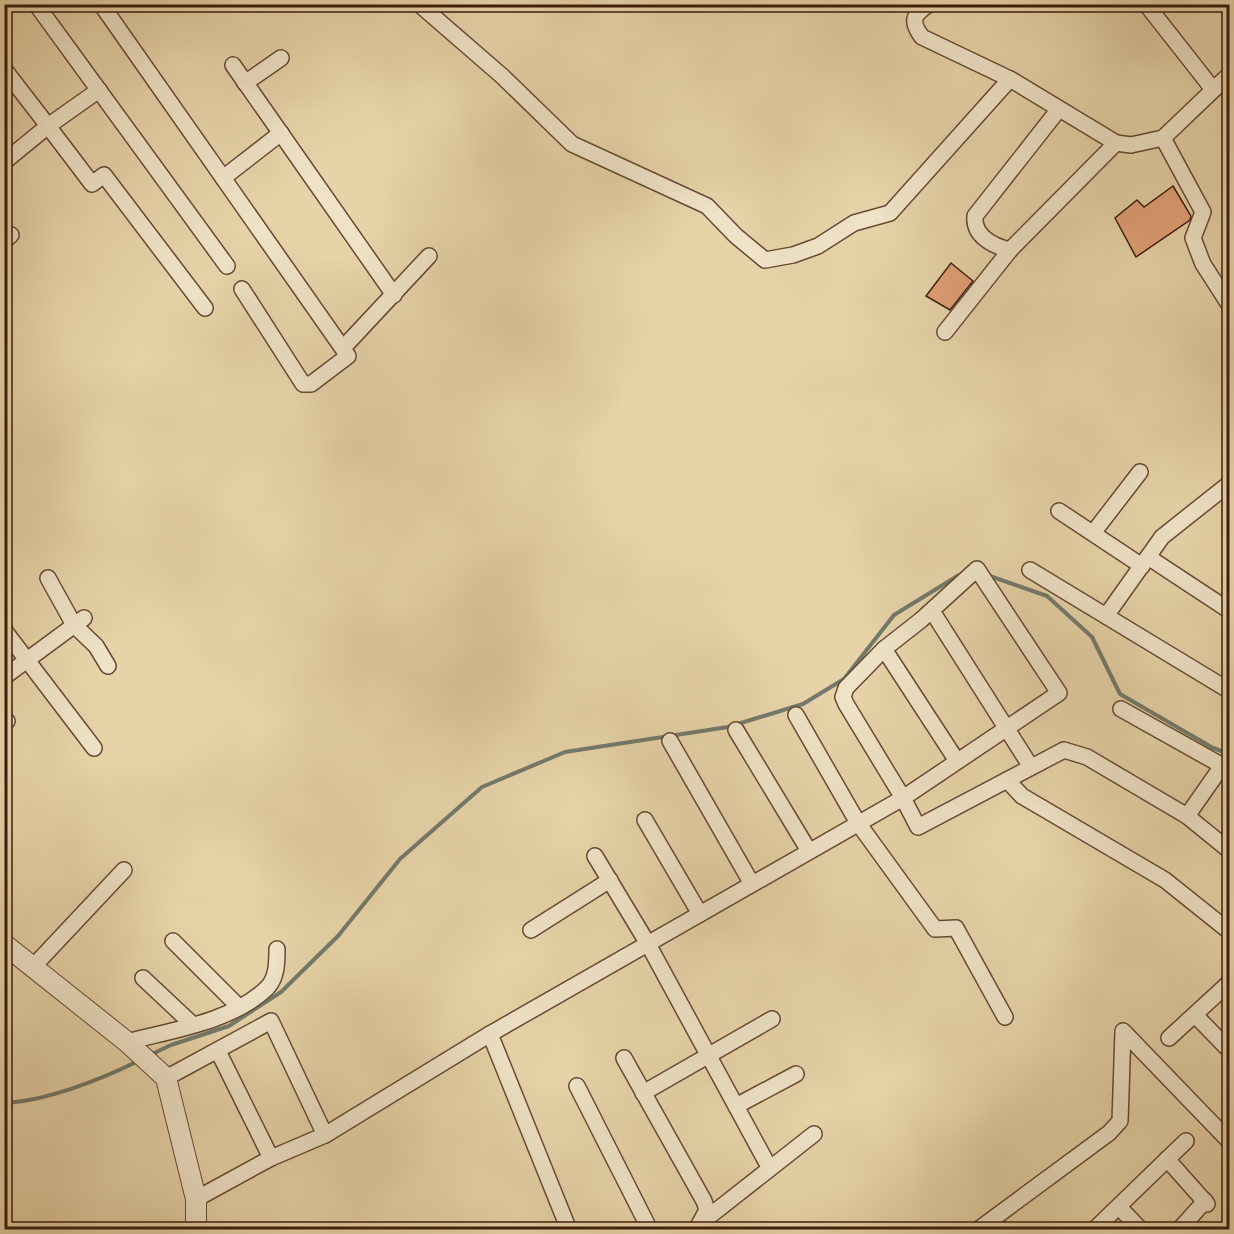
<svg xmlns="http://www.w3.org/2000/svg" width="1234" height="1234" font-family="'Libre Caslon Text',serif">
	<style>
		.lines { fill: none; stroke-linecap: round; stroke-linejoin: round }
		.stream { stroke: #737a6b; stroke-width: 4 }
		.building { fill: #e2a077; stroke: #3c1c0d; stroke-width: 1.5 }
		.minor-casing { stroke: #674a34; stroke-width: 18 }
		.tertiary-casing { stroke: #674a34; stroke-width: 22 }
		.minor { stroke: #efe2c6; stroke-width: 15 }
		.tertiary { stroke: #efe2c6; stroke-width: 20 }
	</style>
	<rect width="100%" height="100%" fill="#e7d3a8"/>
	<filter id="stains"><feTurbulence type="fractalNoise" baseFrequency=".00333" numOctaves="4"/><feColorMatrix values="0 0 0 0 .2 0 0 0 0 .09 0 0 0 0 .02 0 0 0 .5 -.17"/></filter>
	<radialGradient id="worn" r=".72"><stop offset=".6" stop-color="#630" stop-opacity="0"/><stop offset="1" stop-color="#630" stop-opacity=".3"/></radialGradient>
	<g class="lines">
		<g class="stream">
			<polyline points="987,575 1047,596 1092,637 1120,694 1213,748 1230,754"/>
			<polyline points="150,1055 171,1045 229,1026 281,992 338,936 400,859 482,787 565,752 728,727 803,704 844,679 894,615 959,575 964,575"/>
			<path d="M4,1103C46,1101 100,1080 138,1061"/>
		</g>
	</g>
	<g class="building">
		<polygon points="1173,186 1191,216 1190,220 1136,257 1115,218 1137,200 1144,207"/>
		<polygon points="951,263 973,281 950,310 926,296"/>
	</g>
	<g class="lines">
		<defs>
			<g id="minor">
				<polyline points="36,4 227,266"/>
				<polyline points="101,4 348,356 311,384 303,384 242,289"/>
				<polyline points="419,4 502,76 572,144 707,206 736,236 765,260 793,255 818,246 854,223 890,213 1010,79 1116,143"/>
				<path d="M929,4C913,15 910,21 922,37L1010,79"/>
				<polyline points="1146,4 1212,88"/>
				<polyline points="233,65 394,295"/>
				<polyline points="4,69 48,126 4,162"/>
				<polyline points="245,83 281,58"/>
				<polyline points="99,90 48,126 92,184 104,175 205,308"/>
				<polyline points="1163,138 1203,212 1193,238 1203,264 1230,306"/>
				<polyline points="223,178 281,133"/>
				<polyline points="4,241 11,235"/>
				<path d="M1010,250C993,246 973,236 975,216L1059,109"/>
				<polyline points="945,332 1010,250 1116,143 1131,145 1163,138 1230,74"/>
				<polyline points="343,348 429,256"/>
				<polyline points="1059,511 1142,566"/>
				<polyline points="1093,533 1140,472"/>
				<polyline points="1148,557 1230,611"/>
				<polyline points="1030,570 1230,691"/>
				<polyline points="48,578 74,625 96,646 108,666"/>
				<polyline points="932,611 1031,767"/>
				<polyline points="1106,616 1162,537 1230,483"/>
				<polyline points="4,630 94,748"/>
				<polyline points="884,649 957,761"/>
				<polyline points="4,677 84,618"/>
				<polyline points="1121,709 1230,770"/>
				<polyline points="796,715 858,823 935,929 956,928 1005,1017"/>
				<polyline points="4,723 7,721"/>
				<polyline points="736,730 809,851"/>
				<polyline points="670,741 752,884"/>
				<polyline points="1007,780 1022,796 1165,880 1230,932"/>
				<polyline points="1187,816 1222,766"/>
				<polyline points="645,820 700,914"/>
				<polyline points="595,856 648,944 769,1167"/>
				<polyline points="531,930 610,880"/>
				<polyline points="173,941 239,1007"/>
				<polyline points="32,968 124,870"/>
				<polyline points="143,978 192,1024"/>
				<polyline points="1195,1015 1230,1051"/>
				<polyline points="490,1034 569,1230"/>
				<polyline points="1169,1038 1230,982"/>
				<path d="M127,1042C172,1030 232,1022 267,988C277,978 277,962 277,949"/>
				<polyline points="218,1051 271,1158"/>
				<polyline points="624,1058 704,1201 707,1210 696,1230"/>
				<polyline points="166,1078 271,1021 325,1135"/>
				<polyline points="577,1086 650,1230"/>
				<polyline points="643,1093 772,1019"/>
				<polyline points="736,1106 796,1074"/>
				<polyline points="1167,1159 1207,1204"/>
				<polyline points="196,1199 271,1158 325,1135 490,1034 903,798 846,704 843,697 846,688 884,649 921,620 977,569 1059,693 903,798 918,827 1064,750 1087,757 1187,816 1230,851"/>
				<polyline points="1119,1207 1141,1230"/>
				<polyline points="702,1222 814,1134"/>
				<polyline points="979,1229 1109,1133 1120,1121 1123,1031 1230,1142"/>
				<polyline points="1094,1230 1186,1141"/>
				<polyline points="1179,1230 1205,1201"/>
			</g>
			<polyline id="tertiary" points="4,944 127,1042 166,1078 196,1199 196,1230"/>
		</defs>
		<use href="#minor" class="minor-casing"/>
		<use href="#tertiary" class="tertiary-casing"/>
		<use href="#minor" class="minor"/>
		<use href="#tertiary" class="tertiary"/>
	</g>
	<rect width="1234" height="1234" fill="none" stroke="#e7d3a8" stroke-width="24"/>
	<rect x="6" y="6" width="1222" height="1222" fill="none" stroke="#3c1c0d" stroke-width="3"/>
	<rect x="12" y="12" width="1210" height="1210" fill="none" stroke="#3c1c0d" stroke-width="1.5"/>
	<rect width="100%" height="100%" filter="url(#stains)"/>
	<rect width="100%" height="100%" fill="url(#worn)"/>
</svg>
